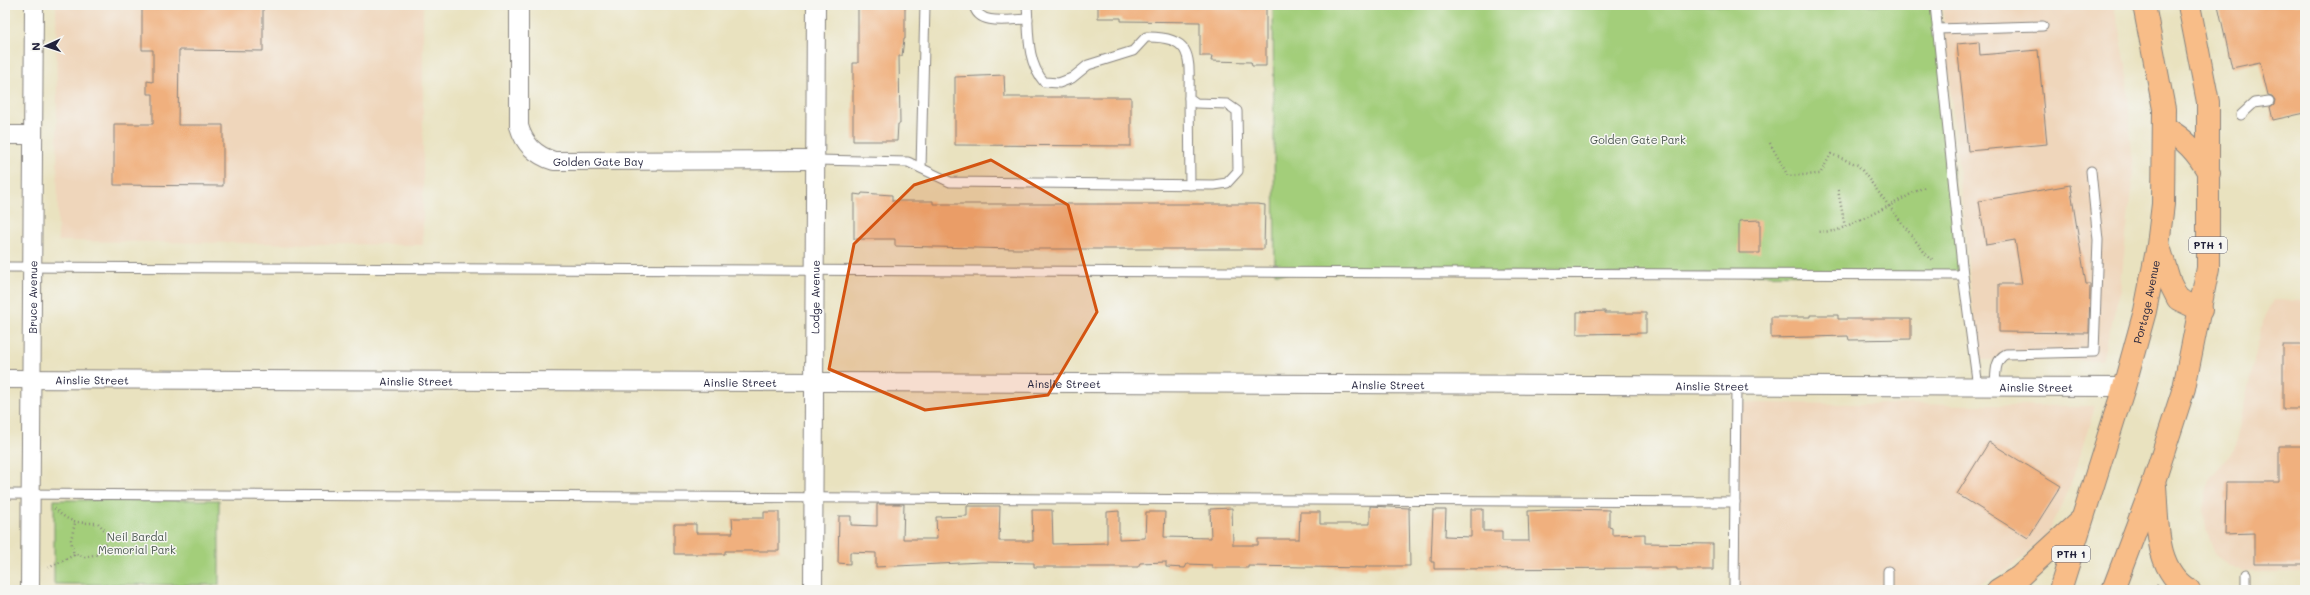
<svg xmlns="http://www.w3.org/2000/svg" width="2310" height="595" font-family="Mali,sans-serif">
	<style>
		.built { fill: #efd6bb }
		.green { fill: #a3ce7a; stroke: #62785a }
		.building { fill: #f0b07e }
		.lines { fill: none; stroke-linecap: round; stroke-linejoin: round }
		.lane-casing { stroke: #86827d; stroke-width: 11 }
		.street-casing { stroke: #86827d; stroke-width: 20 }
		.highway-casing { stroke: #86827d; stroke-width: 24 }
		.path { stroke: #86827d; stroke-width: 2.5; stroke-dasharray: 1 3; stroke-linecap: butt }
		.lane { stroke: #fff; stroke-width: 9 }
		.street { stroke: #fff; stroke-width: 18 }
		.highway { stroke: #f8bd88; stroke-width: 22 }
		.marked { fill: #d45411; fill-opacity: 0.2; stroke: #d45411; stroke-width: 3; stroke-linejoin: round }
		.labels { text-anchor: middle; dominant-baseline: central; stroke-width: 3; stroke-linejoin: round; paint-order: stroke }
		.shield { fill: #f6f6f2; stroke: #626272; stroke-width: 1 }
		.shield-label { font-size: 10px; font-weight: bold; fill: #22223b }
		.park-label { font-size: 11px; fill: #49564e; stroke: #f6f6f2 }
		.street-label { font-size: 11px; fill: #22223b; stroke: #f6f6f2 }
	</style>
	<rect width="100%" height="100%" fill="#f6f6f2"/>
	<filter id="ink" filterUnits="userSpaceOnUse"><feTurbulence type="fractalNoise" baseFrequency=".025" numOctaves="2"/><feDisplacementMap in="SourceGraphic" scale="8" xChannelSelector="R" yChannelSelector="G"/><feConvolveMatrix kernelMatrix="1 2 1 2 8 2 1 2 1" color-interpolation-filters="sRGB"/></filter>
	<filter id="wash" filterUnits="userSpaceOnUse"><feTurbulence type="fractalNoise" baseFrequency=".012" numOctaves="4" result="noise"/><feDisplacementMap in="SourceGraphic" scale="16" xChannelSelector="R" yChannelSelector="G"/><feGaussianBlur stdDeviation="0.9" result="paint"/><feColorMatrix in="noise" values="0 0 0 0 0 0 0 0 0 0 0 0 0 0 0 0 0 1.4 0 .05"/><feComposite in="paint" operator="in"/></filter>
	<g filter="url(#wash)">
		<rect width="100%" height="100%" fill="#e9e2bf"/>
		<g class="built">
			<polygon points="56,5 423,5 423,245 58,241"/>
			<polygon points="1942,5 2114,5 2126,64 2133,173 2120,292 2102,360 1978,360"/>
			<polygon points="2273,300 2305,301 2305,572 2243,572 2229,566 2215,554 2206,530 2203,508 2209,479 2234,450 2264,317"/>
			<polygon points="1736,403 2095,406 2069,490 2046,535 2010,569 1967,590 1735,590"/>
		</g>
		<g class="green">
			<polygon points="1273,5 1935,5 1963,275 1275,273"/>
			<polygon points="54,500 219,500 219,585 54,584"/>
		</g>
		<g id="blocks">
			<g class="building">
				<polygon points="142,5 263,5 263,51 179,50 178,125 223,125 223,186 114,185 114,124 153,124 153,94 147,94 147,81 153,82 153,50 142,50"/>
				<polygon points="858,5 905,5 905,39 904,39 902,56 899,56 900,124 898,124 897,141 853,141 853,63 858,63"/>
				<polygon points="1098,5 1266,5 1266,66 1252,66 1251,62 1211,61 1212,56 1200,56 1200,22 1121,21 1121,18 1098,18"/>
				<polygon points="2218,5 2305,5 2305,113 2273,120 2270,107 2274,104 2275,100 2272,96 2268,95 2260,62 2232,68"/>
				<polygon points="1979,42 1980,55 2038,50 2047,144 1968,151 1957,44"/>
				<polygon points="1004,75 1005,97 1131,97 1131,146 955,145 955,77"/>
				<polygon points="2070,185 2086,284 2090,284 2089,333 1999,332 1999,284 2022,284 2015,240 1986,245 1979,201"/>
				<polygon points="862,193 892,195 892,201 933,201 933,204 1257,204 1265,205 1264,249 1016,249 895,246 895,239 854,239 854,194 861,195"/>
				<polygon points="1760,220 1760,253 1739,253 1739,221"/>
				<polygon points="1605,311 1605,313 1646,313 1646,333 1577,334 1577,312"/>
				<polygon points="1810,315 1838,315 1838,319 1911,319 1911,339 1849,340 1848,336 1771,338 1771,317 1810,317"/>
				<rect x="2283" y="345" width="22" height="64"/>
				<polygon points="1989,442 2061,486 2028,538 1957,494"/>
				<polygon points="2279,446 2305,446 2305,564 2254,564 2254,533 2225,534 2226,482 2279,482"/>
				<polygon points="877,504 904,504 903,539 937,539 936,517 967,516 967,506 1000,506 999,541 1033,541 1032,510 1052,510 1053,544 1107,543 1107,512 1119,511 1119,539 1145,538 1146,512 1165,512 1164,537 1211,538 1210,509 1232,508 1233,545 1258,545 1258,539 1299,539 1300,512 1320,512 1320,524 1370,524 1370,506 1409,508 1410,566 1366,566 1366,568 1248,566 1248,568 1212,568 1212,565 1187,564 1185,568 1166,567 1166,562 1140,563 1138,567 1034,567 1034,563 982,562 876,567 876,553 850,552 850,564 838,563 839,516 851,516 851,525 877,526"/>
				<polygon points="1471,509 1483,509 1483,531 1502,531 1502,541 1529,541 1528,511 1566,509 1609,510 1609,527 1612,528 1612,535 1645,534 1645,543 1713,544 1713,570 1677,570 1677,568 1434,569 1434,562 1431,562 1433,510 1446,510 1445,536 1471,537"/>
				<polygon points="764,512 779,512 779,551 725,551 725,554 674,554 674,524 696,524 696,533 733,533 732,518 764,518"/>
			</g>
		</g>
	</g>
	<g filter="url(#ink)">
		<use href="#blocks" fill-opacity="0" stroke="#86827d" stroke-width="1"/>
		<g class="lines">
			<defs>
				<g id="lane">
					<path d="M974,5C978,27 1011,19 1028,19"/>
					<polyline points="1935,5 1963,275 1978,387"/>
					<polyline points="1937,29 2043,26"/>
					<polyline points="1189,98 1190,185"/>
					<polyline points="2241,115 2254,103 2269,101"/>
					<path d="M816,160L908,162L950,182L1214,185L1227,183L1238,171L1237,111L1227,104L1196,103L1189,98C1189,59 1195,36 1146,37L1133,51L1088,65L1072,78L1059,83L1044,82C1026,61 1029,32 1027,5"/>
					<polyline points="921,168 925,5"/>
					<polyline points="5,267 1963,275"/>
					<path d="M1995,387C1996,374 1994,360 2006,354L2094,352L2098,240L2091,171"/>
					<polyline points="5,494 1735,502"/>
					<polyline points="1888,571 1888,590"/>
					<polyline points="1734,590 1736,386"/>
					<polyline points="2246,590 2246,574"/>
				</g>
				<g id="street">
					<path id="s1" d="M519,5V126C524,144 535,155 554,161L816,160"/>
					<polyline points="5,135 33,135"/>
					<path id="s2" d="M5,379L2124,387"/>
					<path id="s3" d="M30,590L34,5"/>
					<path id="s4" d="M813,590L816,5"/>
				</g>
				<g id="highway">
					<path d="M2164,127C2185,139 2197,152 2209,173"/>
					<polyline points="2160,250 2170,283 2178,299 2201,310"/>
					<path d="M2155,486C2158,522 2154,569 2189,590"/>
					<polyline points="1998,590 2019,577 2081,520"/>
					<path id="s5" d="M2060,590L2124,387L2145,311L2158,245L2163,204L2164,109L2144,5"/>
					<polyline points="2113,590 2154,481 2184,388 2208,268 2208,102 2189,5"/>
				</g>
			</defs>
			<use href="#lane" class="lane-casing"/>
			<use href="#street" class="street-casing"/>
			<use href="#highway" class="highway-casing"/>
			<g class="path">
				<polyline points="1770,143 1788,176 1820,174 1831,154 1858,165 1889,206 1836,231 1816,232"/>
				<polyline points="1924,187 1889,206 1928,257 1934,260"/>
				<polyline points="1838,190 1845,227"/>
				<polyline points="74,556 71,540 75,523"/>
				<path d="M48,568L76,554L85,557L102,553L108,534L98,523C76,523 69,523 53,507"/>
				<polyline points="2151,590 2158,584"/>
			</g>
			<use href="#lane" class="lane"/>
			<use href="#street" class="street"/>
			<use href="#highway" class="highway"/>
		</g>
	</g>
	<path class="marked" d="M991,160L1068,205L1097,312L1048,395L925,410L829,369L854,244L914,185Z"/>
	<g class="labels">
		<g class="shield">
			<rect x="2189" y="237" width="38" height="16" rx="3"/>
			<rect x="2052" y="546" width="38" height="16" rx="3"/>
		</g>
		<g class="shield-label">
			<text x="2208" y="245">PTH 1</text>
			<text x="2071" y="554">PTH 1</text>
		</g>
		<g class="park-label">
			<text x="1638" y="139">Golden Gate Park</text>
			<text x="137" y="536">Neil Bardal<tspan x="137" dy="13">Memorial Park</tspan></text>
		</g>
		<g class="street-label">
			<text stroke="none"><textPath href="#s1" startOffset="217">Golden Gate Bay</textPath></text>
			<text stroke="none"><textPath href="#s3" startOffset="293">Bruce Avenue</textPath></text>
			<text stroke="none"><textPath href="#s4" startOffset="293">Lodge Avenue</textPath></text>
			<text stroke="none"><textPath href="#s5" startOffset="301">Portage Avenue</textPath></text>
			<text stroke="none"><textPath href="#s2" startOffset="87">Ainslie Street</textPath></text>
			<text stroke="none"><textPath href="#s2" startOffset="411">Ainslie Street</textPath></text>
			<text stroke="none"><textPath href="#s2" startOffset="735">Ainslie Street</textPath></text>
			<text stroke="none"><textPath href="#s2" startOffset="1059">Ainslie Street</textPath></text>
			<text stroke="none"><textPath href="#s2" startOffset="1383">Ainslie Street</textPath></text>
			<text stroke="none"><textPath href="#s2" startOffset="1707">Ainslie Street</textPath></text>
			<text stroke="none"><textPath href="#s2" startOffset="2031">Ainslie Street</textPath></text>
		</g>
	</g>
	<rect width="2310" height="595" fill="none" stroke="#f6f6f2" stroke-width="20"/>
	<g transform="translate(46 46) rotate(267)" stroke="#f6f6f2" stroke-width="3" paint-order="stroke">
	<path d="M0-3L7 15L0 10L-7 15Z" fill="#22223b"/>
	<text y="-6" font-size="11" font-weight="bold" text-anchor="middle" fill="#22223b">N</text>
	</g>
</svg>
